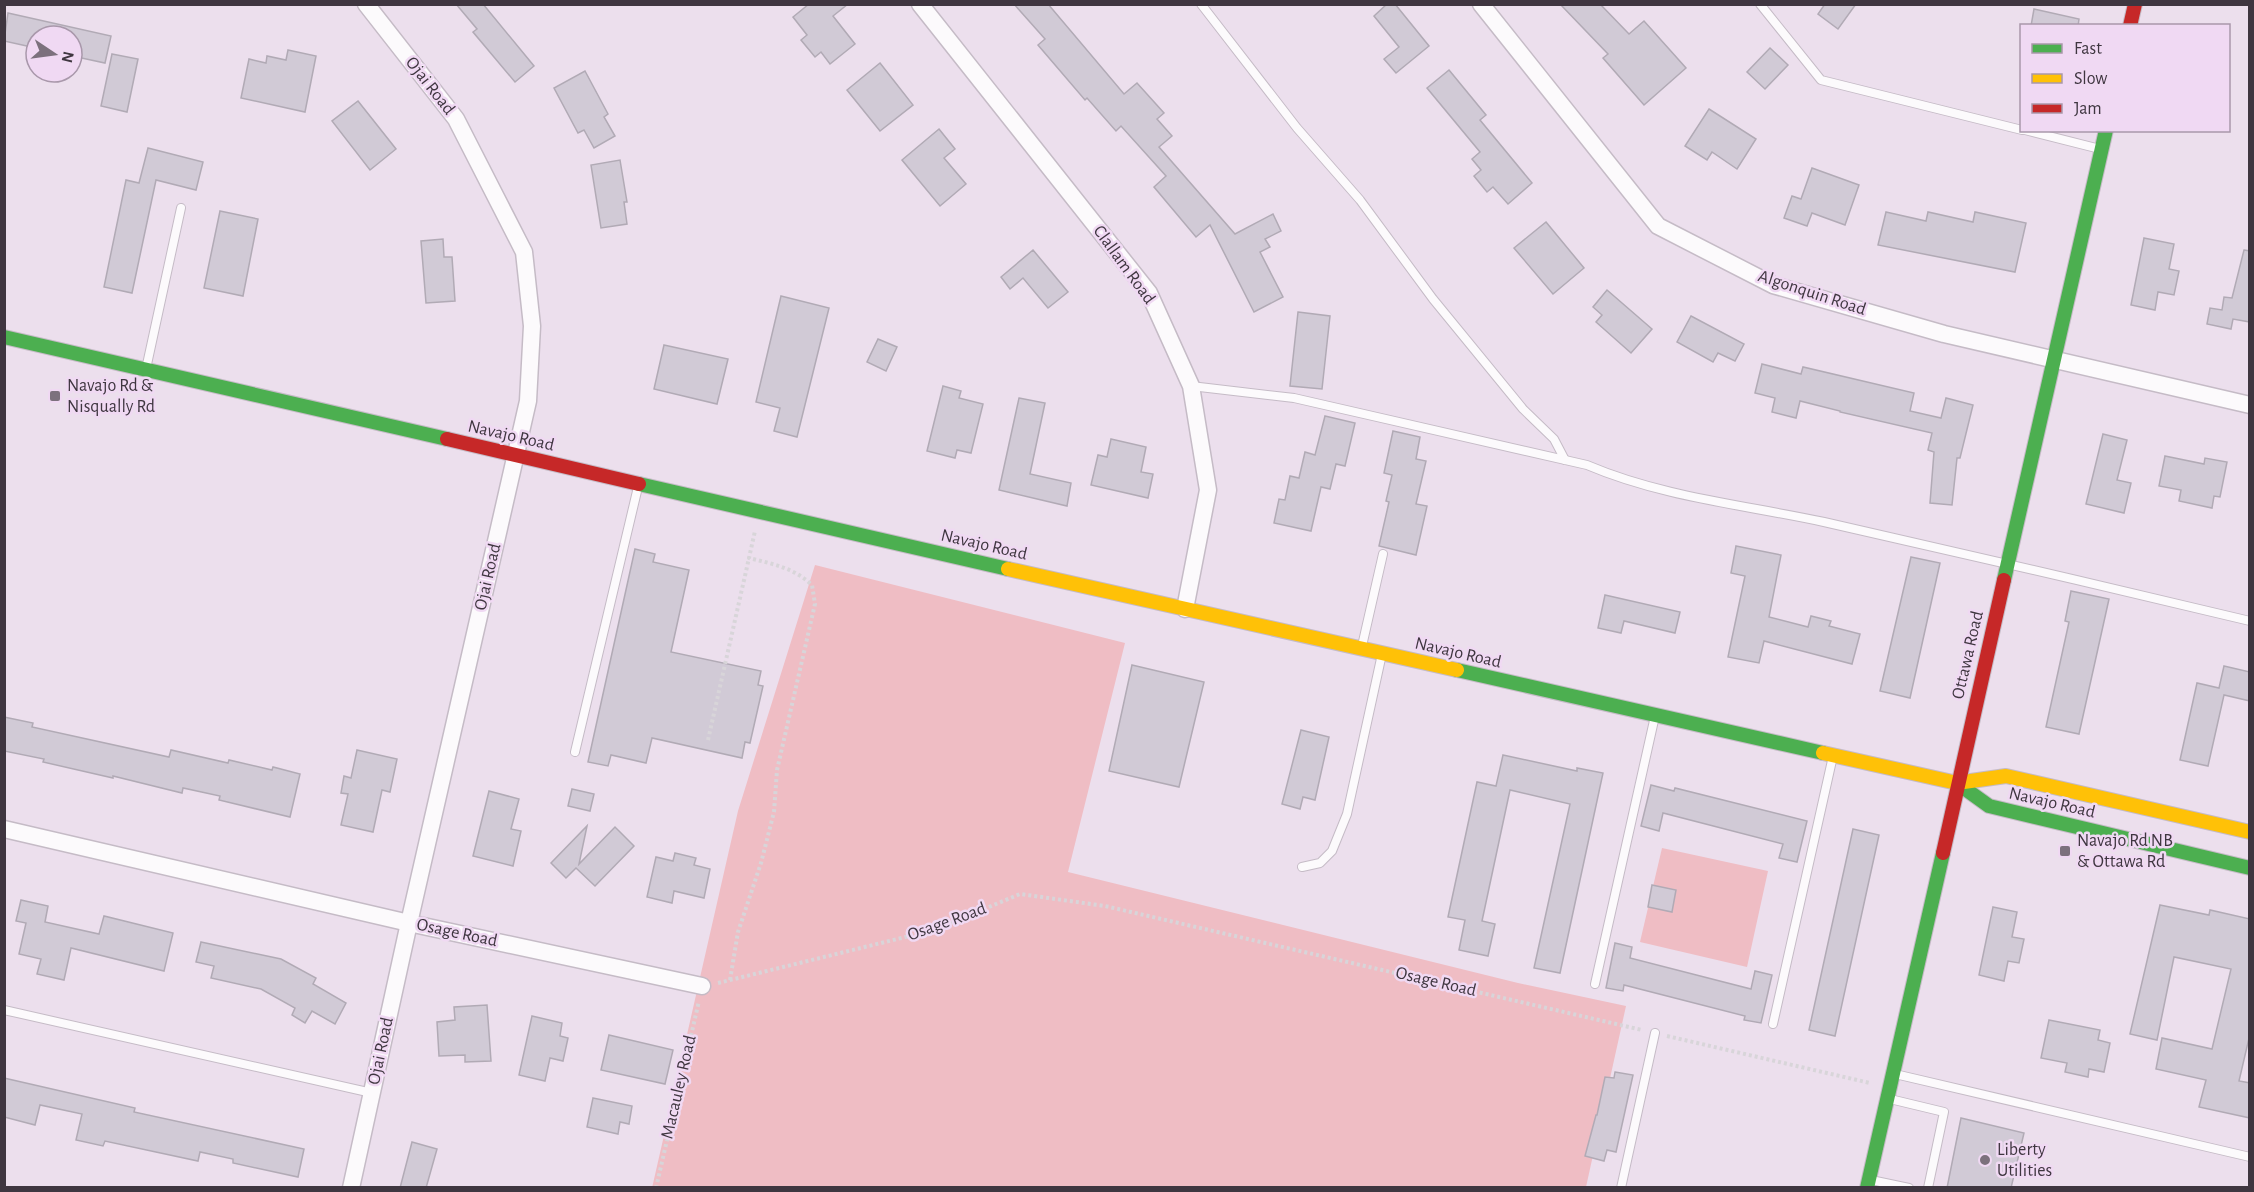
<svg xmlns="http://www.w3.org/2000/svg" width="2254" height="1192" font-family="'Alegreya Sans',sans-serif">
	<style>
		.green { fill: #efbdc4 }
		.building { fill: #d1cad6; stroke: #b1aab5; stroke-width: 1.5 }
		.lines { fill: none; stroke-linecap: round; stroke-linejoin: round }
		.lane-casing { stroke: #c5bbc6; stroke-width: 10 }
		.street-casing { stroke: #c5bbc6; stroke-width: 19 }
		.fast-casing { stroke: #c5bbc6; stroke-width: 16 }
		.slow-casing { stroke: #c5bbc6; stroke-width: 16 }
		.jam-casing { stroke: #c5bbc6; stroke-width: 16 }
		.path { stroke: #d8d5d9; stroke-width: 4; stroke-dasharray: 3 3; stroke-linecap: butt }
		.lane { stroke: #fcfafc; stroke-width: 8 }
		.street { stroke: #fcfafc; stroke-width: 16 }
		.fast { stroke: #4caf50; stroke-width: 14 }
		.slow { stroke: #ffc107; stroke-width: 14 }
		.jam { stroke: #c62828; stroke-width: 14 }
		.poi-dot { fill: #7c717d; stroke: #f0d9f3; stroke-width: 2 }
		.labels { text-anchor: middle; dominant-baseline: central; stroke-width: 5; stroke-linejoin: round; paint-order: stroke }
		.street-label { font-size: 18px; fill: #3f3640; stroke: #f0d9f3 }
		.poi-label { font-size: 18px; fill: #3f3640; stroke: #f0d9f3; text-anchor: start }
	</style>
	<rect width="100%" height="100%" fill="#ecdfed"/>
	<g class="green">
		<polygon points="815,565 1125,643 1068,872 1518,983 1626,1006 1586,1187 652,1188 738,811"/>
		<polygon points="1662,848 1768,871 1747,967 1640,942"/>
	</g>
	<g class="building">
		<polygon points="456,4 483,4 534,66 515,82 473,32 477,29"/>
		<polygon points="809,4 848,4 833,16 855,44 830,64 821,52 815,57 801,40 807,35 793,17"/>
		<polygon points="1014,4 1048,4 1124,94 1137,83 1164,113 1157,119 1172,136 1159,147 1235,234 1273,214 1281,231 1265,239 1270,247 1260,252 1283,297 1254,312 1210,225 1196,237 1154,187 1166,176 1121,126 1116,131 1087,98 1085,100 1038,45 1045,39"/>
		<polygon points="1387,4 1395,4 1429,46 1396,73 1384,59 1399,47 1374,16"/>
		<polygon points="1560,4 1600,4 1629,34 1644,21 1686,68 1644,105 1603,58 1608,54"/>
		<polygon points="1825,4 1856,4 1838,29 1818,14"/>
		<polygon points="2034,9 2079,19 2078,26 2031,26"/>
		<polygon points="8,13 111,36 105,63 72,56 72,36 36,36 36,48 4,41"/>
		<polygon points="1770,48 1788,65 1765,89 1747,72"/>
		<polygon points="288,50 316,56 305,112 241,98 249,59 266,63 267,56 286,60"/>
		<polygon points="112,54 138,59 127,112 101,106"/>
		<polygon points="880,63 913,105 880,131 847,90"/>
		<polygon points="1449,70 1486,115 1480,120 1532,183 1508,204 1493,187 1487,192 1474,176 1481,170 1472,159 1480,152 1427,88"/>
		<polygon points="585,71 608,114 604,117 615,136 594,148 584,130 578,133 554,88"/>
		<polygon points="358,101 396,149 370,170 332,121"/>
		<polygon points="1709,109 1756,139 1737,169 1712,152 1707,160 1685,146"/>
		<polygon points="939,129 955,149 944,158 966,184 940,206 902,160"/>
		<polygon points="148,148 203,162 196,190 156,180 132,293 104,287 126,180 139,183"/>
		<polygon points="620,160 627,202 624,202 627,224 601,228 591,165"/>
		<polygon points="1812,168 1859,185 1845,225 1812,213 1807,226 1784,218 1792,196 1801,199"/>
		<polygon points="220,211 258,219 243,296 204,288"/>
		<polygon points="1886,212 1926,221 1928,212 1973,222 1975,212 2026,223 2015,272 1878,245"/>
		<polygon points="1546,222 1584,268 1553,294 1514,248"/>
		<polygon points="2144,238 2174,244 2169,269 2179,271 2174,295 2158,292 2155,310 2131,305"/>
		<polygon points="443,239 444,257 452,257 455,301 426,303 421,241"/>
		<polygon points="1033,250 1068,292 1048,308 1023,278 1010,289 1001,277"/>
		<polygon points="2244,250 2250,251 2250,322 2233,319 2231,329 2207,324 2210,308 2222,310 2224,297 2232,298"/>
		<polygon points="1607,290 1652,329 1631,353 1596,322 1602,315 1593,307"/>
		<polygon points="781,296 829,308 797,437 774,431 780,408 756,402"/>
		<polygon points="1298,312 1330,316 1322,389 1290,386"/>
		<polygon points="1691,316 1744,344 1735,361 1718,353 1713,362 1677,342"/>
		<polygon points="878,339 897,347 886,371 867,362"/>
		<polygon points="664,345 728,359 717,404 654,389"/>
		<polygon points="1762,364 1801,374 1803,367 1914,393 1910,411 1941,418 1946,398 1973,405 1960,458 1957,458 1952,505 1930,503 1934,452 1928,450 1932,433 1840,412 1840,411 1800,401 1796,418 1772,412 1775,398 1755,393"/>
		<polygon points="943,386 961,391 959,398 983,404 971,453 957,450 955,458 927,451"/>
		<polygon points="1019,398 1045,403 1030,474 1071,483 1067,506 999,490"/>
		<polygon points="1325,416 1355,423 1345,466 1336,464 1330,489 1321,487 1311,531 1274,523 1279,499 1285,500 1290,476 1299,478 1305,452 1315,455"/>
		<polygon points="1393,431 1420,437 1416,459 1426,461 1416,504 1427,506 1416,555 1379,546 1389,502 1386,501 1392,475 1384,473"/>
		<polygon points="2103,434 2127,440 2117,480 2131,483 2124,513 2086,504"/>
		<polygon points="1111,439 1146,447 1141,472 1153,474 1148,498 1091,485 1098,455 1107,457"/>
		<polygon points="2165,456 2204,464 2205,458 2227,462 2220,497 2214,496 2212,508 2179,501 2181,490 2159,486"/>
		<polygon points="1736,546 1781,555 1769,617 1808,627 1811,616 1831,621 1829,626 1860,634 1852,664 1764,641 1759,663 1728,657 1745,576 1731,573"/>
		<polygon points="635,549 655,554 653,562 689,570 671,652 761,671 758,685 763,686 750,743 745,742 742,758 652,738 646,763 611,755 608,766 588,762"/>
		<polygon points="1911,557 1940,563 1910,698 1880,691"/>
		<polygon points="2071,591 2109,599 2079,734 2046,727 2069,622 2065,621"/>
		<polygon points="1605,595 1680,612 1675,633 1624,621 1621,633 1598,628"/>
		<polygon points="1132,665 1204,682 1179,787 1109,771"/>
		<polygon points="2224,666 2250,672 2250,701 2224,695 2208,766 2180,760 2197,683 2219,688"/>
		<polygon points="4,717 33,723 32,727 169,757 171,750 228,763 229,760 272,770 273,767 300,774 290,817 219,800 220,796 183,788 182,793 113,776 113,778 43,762 44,759 4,751"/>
		<polygon points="1301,730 1329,737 1315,800 1303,797 1300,809 1282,804"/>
		<polygon points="357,750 397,759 390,792 382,790 373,832 341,825 348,794 341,793 344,776 351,778"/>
		<polygon points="1503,755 1577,771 1577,768 1603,773 1560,973 1534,968 1570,804 1510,790 1482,921 1495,924 1488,956 1459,950 1465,920 1448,917 1477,782 1496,786"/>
		<polygon points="1651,785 1674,791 1675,788 1807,821 1797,862 1779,858 1783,844 1663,813 1659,831 1641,826"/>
		<polygon points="572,789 594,794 590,811 568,806"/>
		<polygon points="489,791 519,799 511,829 521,831 513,866 473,856"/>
		<polygon points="587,826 579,864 615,827 634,846 595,886 576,868 566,878 551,863"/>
		<polygon points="1853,829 1879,835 1835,1036 1809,1030"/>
		<polygon points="675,853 696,858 694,865 710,869 704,898 674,891 672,903 647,897 656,857 673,861"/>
		<polygon points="1652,885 1676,890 1672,912 1648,907"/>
		<polygon points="21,900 48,906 45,922 99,934 104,916 173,933 164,971 71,948 64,980 37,974 41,959 19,954 26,923 16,921"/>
		<polygon points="2160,905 2209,915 2210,910 2250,919 2250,1034 2239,1081 2250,1083 2250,1118 2199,1107 2206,1080 2156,1069 2162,1038 2212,1049 2231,969 2174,957 2157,1040 2130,1034"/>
		<polygon points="1993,907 2017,912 2012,937 2024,939 2019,963 2008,961 2004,981 1979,975"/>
		<polygon points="201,942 281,959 316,978 313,984 346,1003 335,1024 312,1011 305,1023 292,1015 295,1008 261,989 211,978 214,966 196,962"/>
		<polygon points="1615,943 1632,947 1630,958 1751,989 1755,971 1772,975 1761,1023 1744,1020 1745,1016 1624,985 1623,991 1606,988"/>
		<polygon points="487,1005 491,1061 465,1062 465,1055 439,1056 437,1022 455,1020 454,1007"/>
		<polygon points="532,1016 562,1023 560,1036 568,1038 563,1061 550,1058 545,1081 519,1075"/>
		<polygon points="2049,1020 2100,1030 2098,1040 2110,1043 2104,1072 2089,1069 2088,1077 2065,1072 2067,1063 2041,1058"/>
		<polygon points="609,1035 673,1050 665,1084 601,1070"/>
		<polygon points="1615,1072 1633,1075 1616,1152 1607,1150 1604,1161 1585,1156 1596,1115 1597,1115 1605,1077 1614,1078"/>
		<polygon points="4,1078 135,1108 134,1112 304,1149 298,1177 233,1163 233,1159 200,1152 198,1161 105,1141 103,1146 76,1140 82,1114 40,1105 35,1125 4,1117"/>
		<polygon points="593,1098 632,1106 629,1124 620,1122 618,1134 587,1127"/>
		<polygon points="1961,1118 2024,1133 2011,1188 1947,1188"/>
		<polygon points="412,1142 437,1149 426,1188 400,1188"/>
	</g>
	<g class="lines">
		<defs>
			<g id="lane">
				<polyline points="1201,4 1297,128 1360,200 1433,299 1523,409 1554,439 1565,460"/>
				<polyline points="1760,4 1821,80 2022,130"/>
				<polyline points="2025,130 2100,149"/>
				<polyline points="146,369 181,208"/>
				<path d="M1191,386L1294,398L1587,465C1662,497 1745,505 1824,522C1967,554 2108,587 2250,621"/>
				<polyline points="1362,646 1383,554"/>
				<polyline points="575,752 638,487"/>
				<polyline points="1302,867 1320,863 1332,851 1347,814 1382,654"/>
				<polyline points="1595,984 1655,716"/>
				<polyline points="4,1010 372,1093"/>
				<polyline points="1773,1024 1833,756"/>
				<polyline points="1895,1074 2250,1157"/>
				<polyline points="1890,1099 1944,1112 1928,1188"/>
				<polyline points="1871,1180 1909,1188"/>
				<polyline points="1621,1188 1655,1033"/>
			</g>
			<g id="street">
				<polyline points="920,4 1149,293 1191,386 1208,490 1185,609"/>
				<polyline points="1481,4 1658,226 1773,285 1944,334 2250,405"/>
				<polyline points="4,829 409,923 702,986"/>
				<polyline points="351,1188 409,923 528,401 532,326 524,252 456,119 366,4"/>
			</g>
			<g id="fast">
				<polyline points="4,337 447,439"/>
				<polyline points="639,484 1008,569"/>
				<polyline points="2004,580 2106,130"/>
				<polyline points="1457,670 1823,753"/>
				<polyline points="1957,783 1989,806 2250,868"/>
				<polyline points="1867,1188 1943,853"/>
			</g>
			<g id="slow">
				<polyline points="1008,569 1457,670"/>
				<polyline points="1823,753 1957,783 2006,776 2250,832"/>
			</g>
			<g id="jam">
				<polyline points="2130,26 2135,4"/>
				<polyline points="447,439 639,484"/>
				<polyline points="1943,853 2004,580"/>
			</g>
		</defs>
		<use href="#lane" class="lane-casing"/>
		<use href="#street" class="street-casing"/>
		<use href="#fast" class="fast-casing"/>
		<use href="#slow" class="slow-casing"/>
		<use href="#jam" class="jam-casing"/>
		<g class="path">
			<polyline points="708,740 749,558"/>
			<path d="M730,980L738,932L761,863L774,812L777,770L815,604L812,585C794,568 773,564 749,558L755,531"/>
			<polyline points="718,983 934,930 1020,894 1105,906 1642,1030"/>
			<polyline points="1667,1036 1870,1083"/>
			<polyline points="656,1188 699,1001"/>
		</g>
		<use href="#lane" class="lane"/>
		<use href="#street" class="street"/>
		<use href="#fast" class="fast"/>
		<use href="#slow" class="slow"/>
		<use href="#jam" class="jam"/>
	</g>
	<g class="poi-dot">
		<rect x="49" y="390" width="12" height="12" rx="3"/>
		<rect x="2059" y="845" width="12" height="12" rx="3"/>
		<circle cx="1985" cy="1160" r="6"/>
	</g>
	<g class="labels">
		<g class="street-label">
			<text transform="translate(430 86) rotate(52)">Ojai Road</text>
			<text transform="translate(1124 265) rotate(54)">Clallam Road</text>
			<text transform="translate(1812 293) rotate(18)">Algonquin Road</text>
			<text transform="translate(511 436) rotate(13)">Navajo Road</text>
			<text transform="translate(984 545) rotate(13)">Navajo Road</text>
			<text transform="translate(488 577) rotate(-77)">Ojai Road</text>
			<text transform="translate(1458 653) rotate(13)">Navajo Road</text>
			<text transform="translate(1968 655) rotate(-77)">Ottawa Road</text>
			<text transform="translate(2052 803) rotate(13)">Navajo Road</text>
			<text transform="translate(947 922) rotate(-20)">Osage Road</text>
			<text transform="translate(457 933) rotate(12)">Osage Road</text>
			<text transform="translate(1436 982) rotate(13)">Osage Road</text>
			<text transform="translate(381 1051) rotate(-78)">Ojai Road</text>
			<text transform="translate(679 1087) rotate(-77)">Macauley Road</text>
		</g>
		<g class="poi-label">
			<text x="67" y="386">Navajo Rd &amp;<tspan x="67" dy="21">Nisqually Rd</tspan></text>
			<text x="2077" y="841">Navajo Rd NB<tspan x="2077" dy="21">&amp; Ottawa Rd</tspan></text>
			<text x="1997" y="1150">Liberty<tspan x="1997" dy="21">Utilities</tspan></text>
		</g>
	</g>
	<rect width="2254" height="1192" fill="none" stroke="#3f3640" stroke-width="12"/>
	<rect x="2020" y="24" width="210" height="108" fill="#f0d9f3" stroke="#a998ab" stroke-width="1.5"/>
	<rect x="2032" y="44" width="30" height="9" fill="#4caf50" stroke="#a998ab" stroke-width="1.5"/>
	<text x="2074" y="54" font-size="18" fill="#3f3640">Fast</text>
	<rect x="2032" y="74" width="30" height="9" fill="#ffc107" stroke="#a998ab" stroke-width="1.5"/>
	<text x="2074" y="84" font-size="18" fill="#3f3640">Slow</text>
	<rect x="2032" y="104" width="30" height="9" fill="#c62828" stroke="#a998ab" stroke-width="1.5"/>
	<text x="2074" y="114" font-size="18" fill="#3f3640">Jam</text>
	<g transform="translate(54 54) rotate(103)"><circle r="28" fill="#f0d9f3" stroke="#a998ab" stroke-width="1.5"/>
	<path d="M0-4.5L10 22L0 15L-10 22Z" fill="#7c717d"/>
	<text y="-9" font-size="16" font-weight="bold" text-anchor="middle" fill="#3f3640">N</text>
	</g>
</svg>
